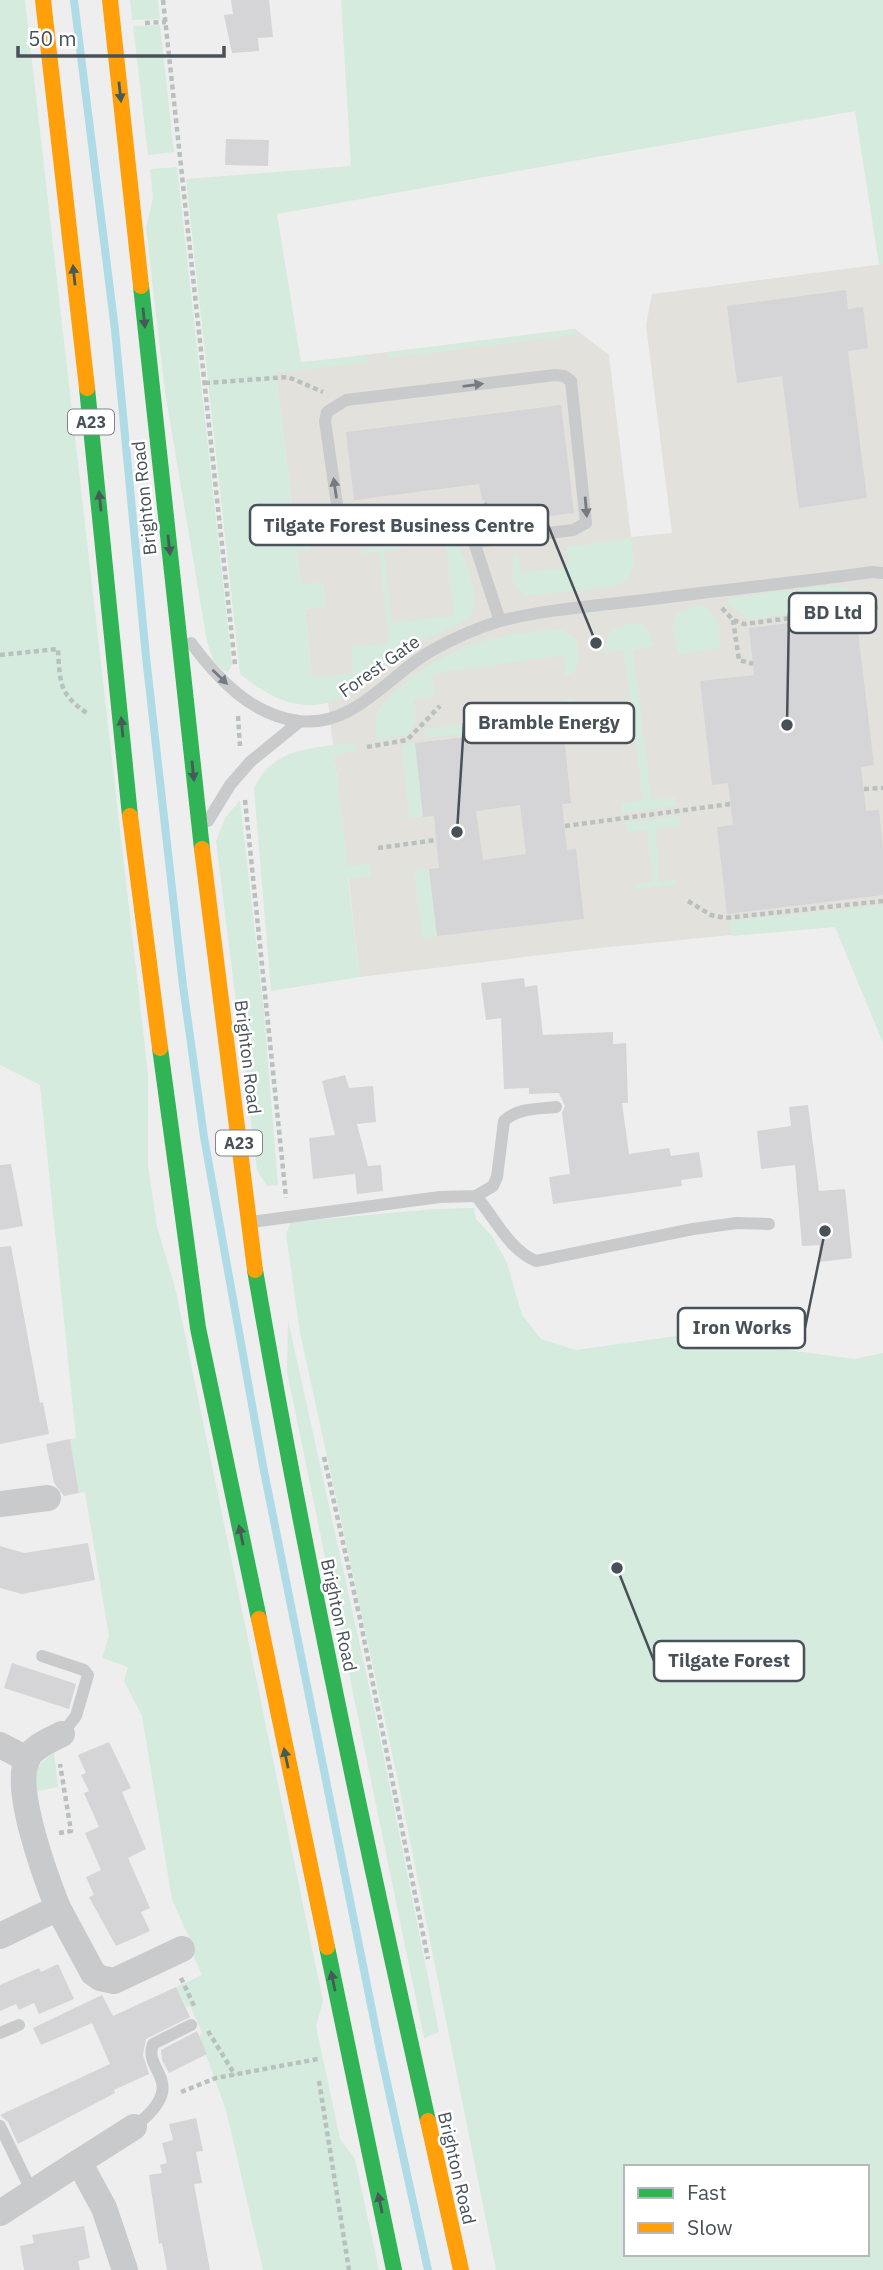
<svg xmlns="http://www.w3.org/2000/svg" width="883" height="2270" font-family="'IBM Plex Sans',sans-serif">
	<style>
		.commercial { fill: #e3e1dc }
		.green { fill: #d5ebdd; fill-rule: evenodd }
		.lines { fill: none; stroke-linecap: round; stroke-linejoin: round }
		.stream { stroke: #aedbe5; stroke-width: 8 }
		.building { fill: #d5d5d7; fill-rule: evenodd }
		.path { stroke: #b8c1be; stroke-width: 4.5; stroke-dasharray: 5 3.5; stroke-linecap: butt }
		.lane { stroke: #c9cacc; stroke-width: 12 }
		.street { stroke: #c9cacc; stroke-width: 26 }
		.fast { stroke: #30b455; stroke-width: 16 }
		.slow { stroke: #ff9f0a; stroke-width: 16 }
		.oneway { fill: #465b58 }
		.oneway2 { fill: #757b81 }
		.labels { text-anchor: middle; dominant-baseline: central; stroke-width: 5; stroke-linejoin: round; paint-order: stroke }
		.shield { fill: #fff; stroke: #7f858a; stroke-width: 2 }
		.shield-label { font-size: 16px; font-weight: bold; fill: #485158 }
		.street-label { font-size: 18px; fill: #485158; stroke: #fff }
		.leader { fill: none; stroke: #485158; stroke-width: 2.5 }
		.callout-dot { fill: #485158; stroke: #fff; stroke-width: 2.5 }
		.callout { fill: #fff; stroke: #485158; stroke-width: 2.5 }
		.callout-label { font-size: 19px; text-anchor: middle; font-weight: bold; fill: #485158 }
	</style>
	<rect width="100%" height="100%" fill="#efeeee"/>
	<polygon class="commercial" points="883,264 883,920 600,948 360,977 328,702 312,678 305,609 325,606 323,583 301,585 297,551 310,549 307,520 294,521 275,366 575,329 609,355 631,537 672,533 646,325 652,294"/>
	<g class="green">
		<polygon points="0,0 25,0 148,1074 148,1165 157,1227 175,1287 323,2001 316,2026 340,2139 355,2159 379,2270 263,2270 226,2110 199,2036 202,2033 190,2006 186,2007 176,1987 202,1975 192,1953 195,1950 172,1900 142,1716 124,1681 128,1667 102,1658 109,1636 85,1492 79,1493 70,1439 76,1438 40,1085 0,1065"/>
		<polygon points="130,0 158,0 160,19 132,20"/>
		<path d="M341,0H883V264H879L855,111L277,214L301,362L368,356V362L276,373L294,521L307,520L310,550L297,551L301,584L323,582L326,606L305,609L312,678L353,673L351,647L389,643L379,552L358,554V550L400,545L401,549L384,551L392,623L454,616L446,544L424,546V542C432,542 443,538 451,542C467,549 480,599 471,614C463,627 425,637 410,646C395,656 384,670 370,681C320,718 285,710 240,674L186,179L351,166Z"/>
		<polygon points="160,25 174,152 148,155 133,26"/>
		<path d="M177,167L232,664L228,672C215,669 211,654 207,642L165,392L146,228L153,198L150,169Z"/>
		<polygon points="575,329 581,334 388,358 388,352"/>
		<path d="M631,538C634,559 639,575 617,586L525,596L514,584L512,558L518,553L521,574L568,567L566,547Z"/>
		<polygon points="832,585 847,588 863,604 749,620 728,604 729,598"/>
		<path d="M700,604C720,614 719,626 720,648L678,654L673,625L677,614Z"/>
		<polygon points="630,623 643,624 649,631 653,646 633,650 651,800 675,797 677,806 622,813 622,804 643,800 624,651 603,653 610,631"/>
		<path d="M552,629L562,630L576,638L579,656L574,672L566,676L563,655L432,674L434,696L413,699L416,722L408,735L376,740C372,712 384,699 406,682C457,642 489,637 552,629Z"/>
		<path d="M571,697L584,706L592,737L564,740C553,728 548,718 555,703Z"/>
		<polygon points="534,704 537,725 426,738 425,729 516,717 515,706"/>
		<path d="M356,743V751L334,755L348,866L370,864L371,876L348,879L360,977L271,991L254,789C271,747 316,747 356,743Z"/>
		<polygon points="415,743 423,817 410,818 401,746"/>
		<polygon points="240,800 264,1012 278,1185 267,1186 257,1170 216,841 225,818"/>
		<polygon points="678,816 679,826 655,829 660,882 676,880 676,885 636,889 636,884 653,881 647,830 627,832 625,822"/>
		<polygon points="429,869 437,936 423,939 414,870"/>
		<polygon points="883,905 883,1043 835,927 732,936 729,921"/>
		<path d="M474,1208L476,1219L492,1236L507,1263L522,1315L541,1339L576,1350L748,1326L750,1345L854,1359L883,1353V2270H496L397,1776L300,1333L286,1234L291,1222L434,1209ZM626,2167H867V2254H626Z"/>
		<polygon points="288,1320 376,1718 439,2032 424,2038 287,1372"/>
		<polygon points="54,1752 58,1787 35,1792 35,1769"/>
	</g>
	<g class="lines">
		<polyline class="stream" points="74,0 115,330 146,657 183,986 204,1137 263,1466 381,2055 428,2270"/>
	</g>
	<g class="building">
		<polygon points="231,0 269,0 273,37 258,38 259,51 232,53 224,15 233,14"/>
		<polygon points="226,139 269,140 268,166 225,165"/>
		<polygon points="846,290 848,309 863,307 868,348 848,351 867,498 799,508 782,376 737,383 727,306"/>
		<polygon points="561,405 574,513 509,521 507,507 493,508 482,499 479,484 354,500 346,432"/>
		<polygon points="856,615 874,765 861,767 866,811 879,810 883,848 883,895 727,914 717,827 733,825 728,783 712,785 700,681 754,675 749,628"/>
		<path d="M563,726L571,803L562,804L567,850L576,849L584,919L437,936L429,869L439,868L434,816L423,817L415,743ZM520,805L526,854L483,860L476,811Z"/>
		<polygon points="524,978 525,987 537,985 543,1035 613,1032 613,1044 626,1043 628,1103 622,1103 629,1154 669,1148 671,1156 699,1152 703,1177 681,1180 682,1186 553,1204 549,1177 570,1174 562,1113 565,1106 559,1093 529,1094 529,1088 504,1089 501,1018 486,1020 481,983"/>
		<polygon points="345,1075 349,1088 373,1086 376,1122 357,1124 368,1166 381,1165 383,1191 357,1194 355,1174 313,1179 309,1138 335,1135 322,1081"/>
		<polygon points="808,1105 819,1191 845,1189 852,1258 820,1262 819,1245 802,1246 795,1165 761,1169 757,1131 791,1126 789,1107"/>
		<polygon points="11,1164 23,1226 0,1230 0,1165"/>
		<polygon points="11,1246 40,1403 43,1402 49,1434 0,1444 0,1247"/>
		<polygon points="70,1439 79,1493 64,1496 54,1483 46,1444"/>
		<polygon points="88,1543 95,1580 22,1594 0,1588 0,1546 24,1553"/>
		<polygon points="12,1663 76,1684 69,1709 4,1688"/>
		<polygon points="109,1742 131,1788 122,1792 146,1849 128,1858 150,1908 141,1912 150,1931 116,1946 89,1897 94,1895 86,1877 101,1870 85,1833 99,1827 84,1793 89,1791 81,1775 86,1773 78,1755"/>
		<polygon points="58,1964 74,1999 39,2014 34,2003 19,2010 16,2004 0,2011 0,1985 39,1968 41,1972"/>
		<polygon points="176,1987 190,2017 146,2039 143,2055 149,2074 114,2090 115,2093 18,2144 8,2122 0,2115 110,2064 92,2023 41,2045 33,2028 102,1995 113,2016"/>
		<polygon points="197,2031 207,2054 169,2073 162,2060 161,2050"/>
		<polygon points="196,2118 203,2151 196,2152 202,2183 194,2184 210,2270 167,2270 162,2243 159,2244 149,2175 162,2173 160,2165 167,2163 162,2143 173,2140 169,2124"/>
		<polygon points="84,2226 90,2258 78,2261 80,2270 24,2270 20,2246 34,2243 32,2235"/>
	</g>
	<g class="lines">
		<g class="path">
			<polyline points="163,0 235,665"/>
			<polyline points="145,23 166,22"/>
			<polyline points="205,383 288,377 323,392"/>
			<polyline points="474,519 487,503"/>
			<polyline points="722,608 733,620 744,624 878,607"/>
			<polyline points="733,620 739,660 753,664"/>
			<path d="M0,655L58,649C60,684 59,694 88,714"/>
			<polyline points="238,716 240,746"/>
			<polyline points="367,747 407,740 440,706"/>
			<polyline points="864,789 883,788"/>
			<polyline points="245,800 286,1198"/>
			<polyline points="565,826 730,804"/>
			<polyline points="378,848 436,840"/>
			<polyline points="688,901 711,915 725,918 883,901"/>
			<polyline points="324,1457 360,1619 428,1959"/>
			<polyline points="59,1833 71,1831 60,1764"/>
			<polyline points="181,1978 195,2008"/>
			<polyline points="208,2031 235,2075"/>
			<polyline points="319,2081 349,2270"/>
			<polyline points="181,2092 216,2078 318,2059"/>
		</g>
		<g class="lane">
			<polyline points="474,542 573,530 586,523 571,381 564,376 555,375 346,400 327,412 325,421 342,539 449,527 460,529 474,542 500,621"/>
			<path d="M191,643C217,678 252,716 299,721C354,728 390,674 431,651C452,639 477,628 500,621C543,610 591,606 636,601C714,591 793,583 872,572L883,573"/>
			<polyline points="208,821 230,785 250,762 299,722"/>
			<path d="M476,1196C495,1218 508,1249 536,1261L693,1229L737,1223L769,1224"/>
			<path d="M251,1222L440,1197L476,1196L493,1186L497,1177L504,1121C517,1108 538,1109 556,1107"/>
			<polyline points="42,1656 84,1670 88,1675 76,1716 62,1734"/>
			<polyline points="0,2033 19,2025"/>
			<polyline points="0,2126 32,2192"/>
			<path d="M134,2127C192,2082 142,2072 153,2044L191,2025"/>
		</g>
		<g class="street">
			<polyline points="0,1504 48,1498"/>
			<polyline points="0,1745 27,1759"/>
			<polyline points="58,1908 93,1973 100,1978 114,1981 182,1949"/>
			<path d="M0,1936L58,1908C46,1878 13,1789 27,1760C32,1747 50,1740 62,1734"/>
			<polyline points="79,2162 134,2127"/>
			<polyline points="0,2213 79,2162 104,2208 125,2270"/>
		</g>
		<g class="fast">
			<polyline points="141,286 202,849"/>
			<polyline points="87,388 130,816"/>
			<polyline points="160,1048 198,1328 259,1619"/>
			<path d="M255,1270C304,1556 365,1839 428,2121"/>
			<polyline points="327,1947 394,2270"/>
		</g>
		<g class="slow">
			<polyline points="43,0 87,388"/>
			<polyline points="110,0 141,286"/>
			<polyline points="130,816 160,1048"/>
			<polyline points="202,849 255,1270"/>
			<polyline points="259,1619 327,1947"/>
			<polyline points="428,2121 461,2270"/>
		</g>
	</g>
	<defs><path id="oneway-solid" d="M-6-.8H1V-3.2L6.5 0L1 3.2V.8H-6Z" transform="scale(1.75)"/></defs>
	<g class="oneway">
		<use href="#oneway-solid" transform="translate(120 92) rotate(84)"/>
		<use href="#oneway-solid" transform="translate(74 275) rotate(-96)"/>
		<use href="#oneway-solid" transform="translate(144 318) rotate(84)"/>
		<use href="#oneway-solid" transform="translate(100 501) rotate(-96)"/>
		<use href="#oneway-solid" transform="translate(169 545) rotate(84)"/>
		<use href="#oneway-solid" transform="translate(122 727) rotate(-95)"/>
		<use href="#oneway-solid" transform="translate(193 771) rotate(84)"/>
		<use href="#oneway-solid" transform="translate(241 1535) rotate(-102)"/>
		<use href="#oneway-solid" transform="translate(286 1758) rotate(-102)"/>
		<use href="#oneway-solid" transform="translate(333 1981) rotate(-102)"/>
		<use href="#oneway-solid" transform="translate(380 2203) rotate(-102)"/>
	</g>
	<g class="oneway2">
		<use href="#oneway-solid" transform="translate(473 385) rotate(-7)"/>
		<use href="#oneway-solid" transform="translate(335 488) rotate(-98)"/>
		<use href="#oneway-solid" transform="translate(586 507) rotate(85)"/>
		<use href="#oneway-solid" transform="translate(220 677) rotate(44)"/>
	</g>
	<g class="labels">
		<g class="shield">
			<rect x="68" y="409.5" width="46" height="25" rx="5"/>
			<rect x="216" y="1130.5" width="46" height="25" rx="5"/>
		</g>
		<g class="shield-label">
			<text x="91" y="422">A23</text>
			<text x="239" y="1143">A23</text>
		</g>
		<g class="street-label">
			<text transform="translate(144 498) rotate(-96)">Brighton Road</text>
			<text transform="translate(379 666) rotate(-35)">Forest Gate</text>
			<text transform="translate(248 1057) rotate(83)">Brighton Road</text>
			<text transform="translate(339 1615) rotate(78)">Brighton Road</text>
			<text transform="translate(457 2168) rotate(77)">Brighton Road</text>
		</g>
	</g>
	<path class="leader" d="M596 643L548 525M787 725L789 613M457 832L464 723M825 1231L805 1328M617 1568L654 1661"/>
	<g class="callout-dot">
		<circle cx="596" cy="643" r="7"/>
		<circle cx="787" cy="725" r="7"/>
		<circle cx="457" cy="832" r="7"/>
		<circle cx="825" cy="1231" r="7"/>
		<circle cx="617" cy="1568" r="7"/>
	</g>
	<g class="callout">
		<rect x="250" y="505" width="298" height="40" rx="7"/>
		<rect x="789" y="593" width="87" height="40" rx="7"/>
		<rect x="464" y="703" width="170" height="40" rx="7"/>
		<rect x="678" y="1308" width="127" height="40" rx="7"/>
		<rect x="654" y="1641" width="150" height="40" rx="7"/>
	</g>
	<g class="callout-label">
		<text x="399" y="532">Tilgate Forest Business Centre</text>
		<text x="833" y="619">BD Ltd</text>
		<text x="549" y="729">Bramble Energy</text>
		<text x="742" y="1334">Iron Works</text>
		<text x="729" y="1667">Tilgate Forest</text>
	</g>
	<rect x="624" y="2165" width="245" height="91" fill="#ffffff" stroke="#b6b9bc" stroke-width="2"/>
	<rect x="638" y="2188" width="35" height="10" fill="#30b455" stroke="#b6b9bc" stroke-width="2"/>
	<text x="687" y="2200" font-size="21" fill="#485158">Fast</text>
	<rect x="638" y="2223" width="35" height="10" fill="#ff9f0a" stroke="#b6b9bc" stroke-width="2"/>
	<text x="687" y="2235" font-size="21" fill="#485158">Slow</text>
	<path d="M18 46v10h206v-10" fill="none" stroke="#485158" stroke-width="3.5"/>
	<text x="28" y="46" font-size="21" fill="#485158" stroke="#ffffff" stroke-width="5" paint-order="stroke">50 m</text>
</svg>
